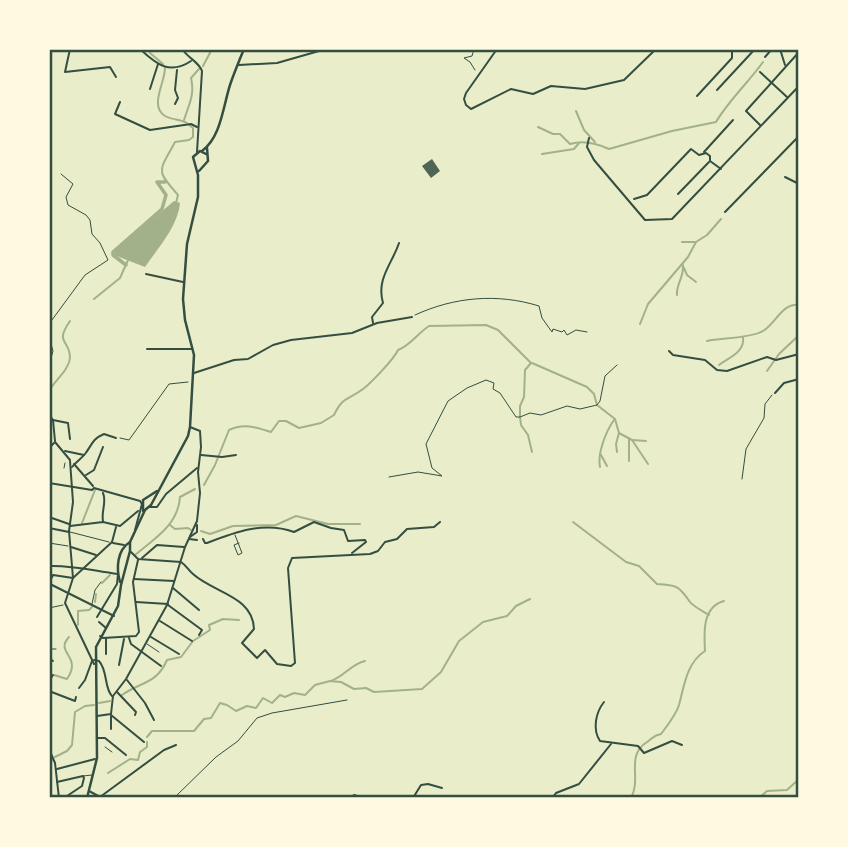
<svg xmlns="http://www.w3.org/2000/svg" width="848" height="847" font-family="'PT Serif',serif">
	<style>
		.water { fill: #a3b18a }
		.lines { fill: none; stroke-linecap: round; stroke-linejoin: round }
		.stream { stroke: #a3b18a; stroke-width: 2 }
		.canal { stroke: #a3b18a; stroke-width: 3.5 }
		.building { fill: #4f6655 }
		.path { stroke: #344e41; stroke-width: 1 }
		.service { stroke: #344e41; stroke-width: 1 }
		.pedestrian { stroke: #344e41; stroke-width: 1 }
		.minor { stroke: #344e41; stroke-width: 2 }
		.tertiary { stroke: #344e41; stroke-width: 2 }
		.primary { stroke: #344e41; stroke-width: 2.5 }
		.neatline { fill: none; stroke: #344e41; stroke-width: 2.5 }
	</style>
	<rect width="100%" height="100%" fill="#e9edc9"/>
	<path class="water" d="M174,201L180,203C178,226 158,248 145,267L114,255L115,251Z"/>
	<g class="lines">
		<g class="stream">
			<polyline points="149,49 150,53 163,64"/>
			<polyline points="203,66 212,49"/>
			<path d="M165,68C165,83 149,106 165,116C172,120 180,119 187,123"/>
			<polyline points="576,111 584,130 595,142"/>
			<path d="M184,120C189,104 195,95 191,78L199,69"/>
			<path d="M538,127L553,134H560L570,144C583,140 596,143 609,149L672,131L716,122C729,100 748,83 763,62"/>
			<polyline points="542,154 574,149 579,143"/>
			<path d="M176,203L178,195C155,169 159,172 175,142L189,140L193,137V128L189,125"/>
			<polyline points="682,242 695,242"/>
			<polyline points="684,268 687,275 696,282"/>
			<path d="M677,295C676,284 684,278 683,265"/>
			<polyline points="94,299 120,278 128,260"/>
			<polyline points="640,324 648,304 688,257 696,242 707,235 721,219"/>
			<path d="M707,341C722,338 752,338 763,331C776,323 782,303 799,305"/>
			<polyline points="532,363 587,387 594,394 597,405 615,419 619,433 632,440 648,464"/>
			<path d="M719,365C730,357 745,352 743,337"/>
			<polyline points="767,371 779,354 797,337 799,312"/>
			<path d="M49,391C55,380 69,370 70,358C70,339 54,344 70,321"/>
			<polyline points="629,438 629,461"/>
			<polyline points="633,440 646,441"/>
			<polyline points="617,452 616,444 619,433"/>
			<polyline points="601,455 607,466"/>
			<path d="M600,467C597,454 606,431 614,420"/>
			<path d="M204,485L215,465L229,430C243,423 256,427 271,432L279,421H286L299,428L321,423L334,415C343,396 347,401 363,389C371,383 394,359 398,350C410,346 418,333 429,326L486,325L498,330L531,363L525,370L524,397L520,406V417L521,425L528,435L532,452"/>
			<path d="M573,522L626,562L639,566L657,584C677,585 679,586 690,602C694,607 703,611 709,615"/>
			<polyline points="82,523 95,490"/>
			<polyline points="170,525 175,529 188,528 191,530"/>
			<polyline points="201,531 210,534 233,526 276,525 296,516 328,524 360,524"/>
			<path d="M135,555C155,538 178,525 180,497L195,489"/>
			<polyline points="102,583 110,575"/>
			<polyline points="95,602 96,594"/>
			<polyline points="78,625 78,611 89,610 92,607"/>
			<path d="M54,675L67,679C83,656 54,653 69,637"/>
			<path d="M331,681C345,676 351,664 365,661"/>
			<path d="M122,695C140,682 157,684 167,660L181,657L193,641L210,630L209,625L223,619L239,620"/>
			<polyline points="99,703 110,701"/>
			<polyline points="147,737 152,731 194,731 204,719 211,718 220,703 227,705 236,711 247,706 256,708 263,698 272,703 280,695 285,697 294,693 305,695 315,685 330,681 341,682 354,689 366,688 374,692 422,689 441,672 459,641 483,622 507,616 516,606 530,599"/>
			<polyline points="55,757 67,751 72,745 75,712 85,706 94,705"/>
			<polyline points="49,763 52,760"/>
			<polyline points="108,773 130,759 138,760 140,752 147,747 147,742"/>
			<path d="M631,798C642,778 625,756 647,742C653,738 654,735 661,734C667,726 676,715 679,705C684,686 687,662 705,651C704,633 702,607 724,601"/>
			<polyline points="721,798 727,798"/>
			<polyline points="759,798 767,791 787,790 799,779"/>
		</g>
		<polyline class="canal" points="126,265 113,255 113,252 162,209 166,195 157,182 165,182"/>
	</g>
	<polygon class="building" points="432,159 440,171 431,178 422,166"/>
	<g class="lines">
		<g class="path">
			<polyline points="474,49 472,56 464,58 470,62 475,70"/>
			<path d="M415,315C454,297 497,293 539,306L542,318L552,332L553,329L562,332L564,330L567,335L576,330L587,332"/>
			<polyline points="49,324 85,275 108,260 100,243 92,234 90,220 86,215 68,205 66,197 73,184 61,174"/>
			<polyline points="49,337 53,351 49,365"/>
			<polyline points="120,438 129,440 169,384 188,382"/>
			<polyline points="64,468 65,463"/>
			<polyline points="389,477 418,472 442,476 432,468 426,444 448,401 467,388 486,380 494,383 493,389 500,393 516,417 520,417 530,413 541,415 567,406 580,409 597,405 600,401 605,376 617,365"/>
			<polyline points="742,479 746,449 764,418 765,404 772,395"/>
			<polyline points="174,798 216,757 238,741 257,718 272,713 347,700"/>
		</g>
		<g class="service">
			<polyline points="235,535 242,553 238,555 234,545 239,543"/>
			<polyline points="49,543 68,546"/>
			<polyline points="49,608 63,605"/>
			<polyline points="147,644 159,652"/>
			<polyline points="49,649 56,649"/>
			<polyline points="105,747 112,752"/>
		</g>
		<g class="pedestrian">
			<polyline points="70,532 109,542"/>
			<polyline points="92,604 95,590 101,582"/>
			<polyline points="83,776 92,775"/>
		</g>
		<g class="minor">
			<polyline points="70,49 65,72 110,67 116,77"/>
			<path d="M140,49C157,65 170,75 191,61"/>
			<polyline points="497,49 466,93 464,99 466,105 471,109 511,89 533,94 551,86 585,89 624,80 656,49"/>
			<polyline points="780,49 785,65"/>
			<polyline points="765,57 772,49"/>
			<polyline points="239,65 277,63 326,49"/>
			<polyline points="760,72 787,97"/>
			<polyline points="150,89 158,64"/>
			<polyline points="717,90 755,49"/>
			<polyline points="697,96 732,58 732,49"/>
			<polyline points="120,102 115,114 150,130 191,124 197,127"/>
			<polyline points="175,104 178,98 175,90 177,70"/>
			<polyline points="760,125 746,111 799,52"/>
			<polyline points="589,138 587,147 594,160 645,220 672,219 799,86"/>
			<polyline points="704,152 733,120"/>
			<polyline points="785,177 799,184"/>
			<polyline points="678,194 709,162"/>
			<polyline points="634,199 647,195 691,149 699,155 706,153 710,156 710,161 721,169"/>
			<polyline points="725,212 799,136"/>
			<polyline points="146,274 183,282"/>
			<path d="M373,323L372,317L383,303C376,279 392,264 399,243"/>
			<polyline points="147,349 191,349"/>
			<polyline points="669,351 673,355 705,360 717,370 727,371 767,357 776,360 799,354"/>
			<polyline points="194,373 234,360 248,359 273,345 291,340 352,333 377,323 412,317"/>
			<polyline points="775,393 784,383 799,379"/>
			<polyline points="49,414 53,420 55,441"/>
			<polyline points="53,420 68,423 70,439"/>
			<polyline points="55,442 70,460"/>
			<polyline points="49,448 54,443"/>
			<polyline points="65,451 84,455"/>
			<polyline points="201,455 222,457 236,455"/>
			<polyline points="70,461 73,502 69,531 73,578 65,603 94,664"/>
			<polyline points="74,464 93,486"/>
			<path d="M72,467C76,462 81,459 85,454C92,445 92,439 104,434L116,438"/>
			<polyline points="86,475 94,470 103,447"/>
			<polyline points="49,483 92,490 94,488 140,501 142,504 135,530"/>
			<polyline points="149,507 157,507 166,494 197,468"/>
			<polyline points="49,517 69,524"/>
			<path d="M103,521C101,511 107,502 103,493"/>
			<polyline points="70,526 103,522 120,526 138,511"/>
			<polyline points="49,528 69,532"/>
			<polyline points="190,537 197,532 197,525"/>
			<polyline points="189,539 197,540"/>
			<path d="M203,539L205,543H207C235,532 264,521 294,532L314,522L331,528L344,530L348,541L365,540L366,542L352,553"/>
			<polyline points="112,542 116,527"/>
			<polyline points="113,543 124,545"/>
			<polyline points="71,547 96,555"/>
			<path d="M131,552L138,559L181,562C187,566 188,570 193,574C214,593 253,596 254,629L242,643L257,658L265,650L277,664L291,666L295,663L288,568L292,558L370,554L378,551L385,542L397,539L407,529L434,527L440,522"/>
			<polyline points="142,558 157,545 184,547"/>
			<path d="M49,566C73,565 94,571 118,574L117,584L97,617"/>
			<polyline points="134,579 174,581"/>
			<polyline points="49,583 53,575 73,578 112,542"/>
			<polyline points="50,584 114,616"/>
			<polyline points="173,588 199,610"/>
			<polyline points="136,602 168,604"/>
			<polyline points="168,605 202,630 199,635"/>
			<polyline points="160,621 192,641"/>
			<polyline points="99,622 106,628"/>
			<polyline points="100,636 103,638 136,636 139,632 133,582 138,560"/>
			<polyline points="151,637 179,654"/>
			<polyline points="129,638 131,644 161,666"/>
			<polyline points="106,654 106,639"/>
			<polyline points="49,658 53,661"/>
			<path d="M94,660L99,661C108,671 104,688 112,696"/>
			<polyline points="119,665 124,639"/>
			<polyline points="127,680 145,703 154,720"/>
			<polyline points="49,681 53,675"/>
			<polyline points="79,688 85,680 92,661"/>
			<polyline points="49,691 75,701 76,697"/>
			<polyline points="117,692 136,712 135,715"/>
			<path d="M604,702C596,712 592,729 600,741L638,746L644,753L672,741L682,745"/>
			<polyline points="111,715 144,742"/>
			<polyline points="97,716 111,714 113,696 126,679 167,605 185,547 197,521 200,493 198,472 201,447 200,431 190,427"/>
			<polyline points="111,729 111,716"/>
			<polyline points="98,738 105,738 126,755"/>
			<polyline points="49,749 55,763 59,798"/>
			<polyline points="57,769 95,759"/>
			<polyline points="57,782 83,776 84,778 82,786 64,798"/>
			<polyline points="89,791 102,798"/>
			<polyline points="100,797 164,750 176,745"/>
			<polyline points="349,798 354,795 364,798"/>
			<polyline points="413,798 421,785 428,784 442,788"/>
			<polyline points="552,798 556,793 579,784 611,744"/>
		</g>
		<path class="tertiary" d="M182,49C189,59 199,62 202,71L197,152"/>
		<g class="primary">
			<path d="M202,151C221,137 223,107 230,85C234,73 239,61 244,49"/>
			<polyline points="199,171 208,161 207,148"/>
			<polyline points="143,511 143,500 157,491"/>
			<path d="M120,582C116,568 117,550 130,542"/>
			<polyline points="87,798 97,758 96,647 118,606 121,585 130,551 130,542 145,510 151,505 188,436 190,427 194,355 185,320 183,299 187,244 198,197 198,175 193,157 200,151 206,154"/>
		</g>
	</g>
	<rect width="848" height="847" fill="none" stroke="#fefae0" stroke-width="102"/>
	<rect x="51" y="51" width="746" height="745" class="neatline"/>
</svg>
